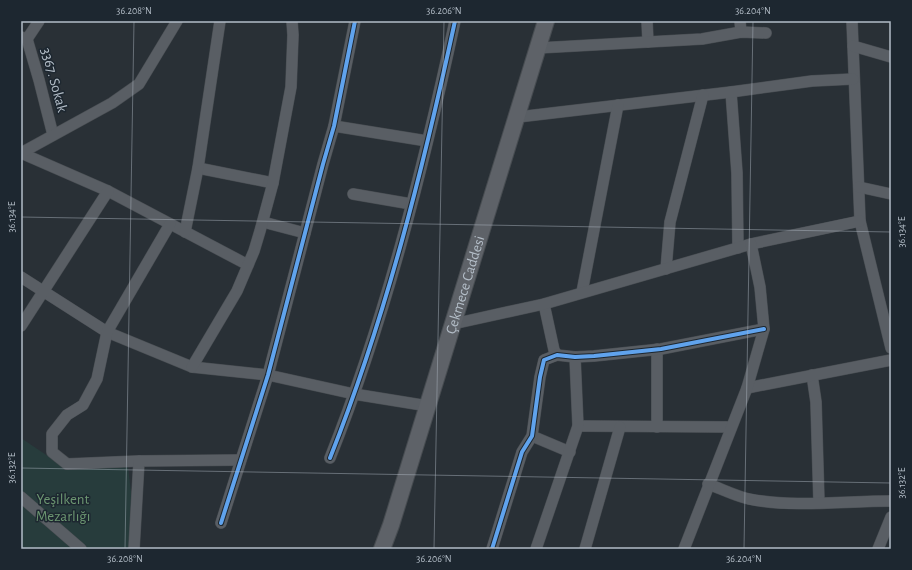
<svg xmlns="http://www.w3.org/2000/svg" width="912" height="570" font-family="'Alegreya Sans',sans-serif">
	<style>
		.green { fill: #273c3c }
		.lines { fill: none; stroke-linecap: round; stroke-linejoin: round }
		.street-casing { stroke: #474c51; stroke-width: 12 }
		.secondary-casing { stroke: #474c51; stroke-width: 18 }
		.street { stroke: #595e64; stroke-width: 11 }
		.secondary { stroke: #5e6268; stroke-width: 16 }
		.cycleway-casing { stroke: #1d2730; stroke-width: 6 }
		.cycleway { stroke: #60a3ed; stroke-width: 4 }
		.ticks { fill: none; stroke: #b3bdc7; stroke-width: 1; stroke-opacity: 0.45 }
		.labels { text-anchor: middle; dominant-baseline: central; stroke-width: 3; stroke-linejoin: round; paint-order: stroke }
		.street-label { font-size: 15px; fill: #b3bdc7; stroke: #1d2730 }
		.park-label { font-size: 15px; fill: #6c9671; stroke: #1d2730 }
		.neatline { fill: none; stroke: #b3bdc7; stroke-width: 1.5 }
		.ticks-label { font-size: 10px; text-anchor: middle; fill: #b3bdc7 }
	</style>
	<rect width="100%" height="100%" fill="#293036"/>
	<polygon class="green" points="21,438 64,467 128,467 131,492 130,549 21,549"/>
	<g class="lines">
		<defs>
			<g id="street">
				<polyline points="647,21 648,42"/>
				<polyline points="740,21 741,32"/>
				<polyline points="852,21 860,221 891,348"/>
				<polyline points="21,37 27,39 39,80 53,135"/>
				<polyline points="27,39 39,21"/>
				<polyline points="853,46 891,57"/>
				<polyline points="538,48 702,39 741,32 766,33"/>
				<polyline points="731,92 737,173 738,248"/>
				<polyline points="518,117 731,92 812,81 853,79"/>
				<polyline points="334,126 427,141"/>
				<polyline points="21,153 108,191 248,265"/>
				<polyline points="21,153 112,103 139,84 177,21"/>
				<polyline points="198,168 273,183"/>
				<polyline points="859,187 891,194"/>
				<polyline points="353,194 411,204"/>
				<polyline points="263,222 305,233"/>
				<polyline points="185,232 198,168 220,21"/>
				<polyline points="666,269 670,222 703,95"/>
				<polyline points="21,277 107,332 192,367 268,375 354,394 428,406"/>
				<polyline points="582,292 618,105"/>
				<polyline points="544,304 554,350 557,355"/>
				<polyline points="453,324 544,304 751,244 860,221"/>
				<polyline points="21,326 108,191"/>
				<polyline points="657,349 657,427"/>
				<polyline points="192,367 237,291 254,251 260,231 273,183 291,87 293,35 292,21"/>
				<polyline points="812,375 816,402 819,503"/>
				<polyline points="747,388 891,360"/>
				<polyline points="578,426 731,427"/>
				<polyline points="532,436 570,452"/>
				<path d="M330,458C386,317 423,169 455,21"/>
				<polyline points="139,461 67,464 52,452 52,434 67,415 83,405 97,379 107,332 170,224"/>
				<path d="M708,484C722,489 735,496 749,499C795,508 844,501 891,501"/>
				<polyline points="21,497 81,549"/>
				<polyline points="221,523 268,375 323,164 334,126 355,21"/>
				<polyline points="134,549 139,461 240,460"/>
				<polyline points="492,549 522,452 532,436 540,377 544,360 557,355 575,357 594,356 661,349 764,329"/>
				<polyline points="536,549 578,426 575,357"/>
				<polyline points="585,549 620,427"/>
				<polyline points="684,549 747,388 764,329 760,287 751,244"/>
				<polyline points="878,549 891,517"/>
			</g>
			<g id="secondary">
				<path id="s1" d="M382,549L391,525L546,21"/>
			</g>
		</defs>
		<use href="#street" class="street-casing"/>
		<use href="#secondary" class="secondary-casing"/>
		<use href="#street" class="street"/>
		<use href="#secondary" class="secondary"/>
		<defs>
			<g id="cycleway">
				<path d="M330,458C386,317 423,169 455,21"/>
				<polyline points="221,523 268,375 323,164 334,126 355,21"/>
				<polyline points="492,549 522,452 532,436 540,377 544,360 557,355 575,357 594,356 661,349 764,329"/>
			</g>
		</defs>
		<use href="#cycleway" class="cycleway-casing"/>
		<use href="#cycleway" class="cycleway"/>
	</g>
	<path class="ticks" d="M21,217L891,232M21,468L891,483M125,549L134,21M434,549L444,21M744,549L753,21"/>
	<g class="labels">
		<g class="street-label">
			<text transform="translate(54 80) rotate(75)">3367. Sokak</text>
			<text stroke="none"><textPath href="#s1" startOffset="277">Çekmece Caddesi</textPath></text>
		</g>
		<g class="park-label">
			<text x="63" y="499">Yeşilkent<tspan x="63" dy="17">Mezarlığı</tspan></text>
		</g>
	</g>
	<rect width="912" height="570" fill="none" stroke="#1d2730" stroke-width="44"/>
	<rect x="22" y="22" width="868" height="526" class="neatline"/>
	<g class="ticks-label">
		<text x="134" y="14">36.208°N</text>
		<text x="444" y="14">36.206°N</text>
		<text x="753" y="14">36.204°N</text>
		<text transform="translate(11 217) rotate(-90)" y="4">36.134°E</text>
		<text transform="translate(901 232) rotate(-90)" y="4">36.134°E</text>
		<text transform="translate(11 468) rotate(-90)" y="4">36.132°E</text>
		<text transform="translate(901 483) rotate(-90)" y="4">36.132°E</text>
		<text x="125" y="562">36.208°N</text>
		<text x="434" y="562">36.206°N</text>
		<text x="744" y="562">36.204°N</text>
	</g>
</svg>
